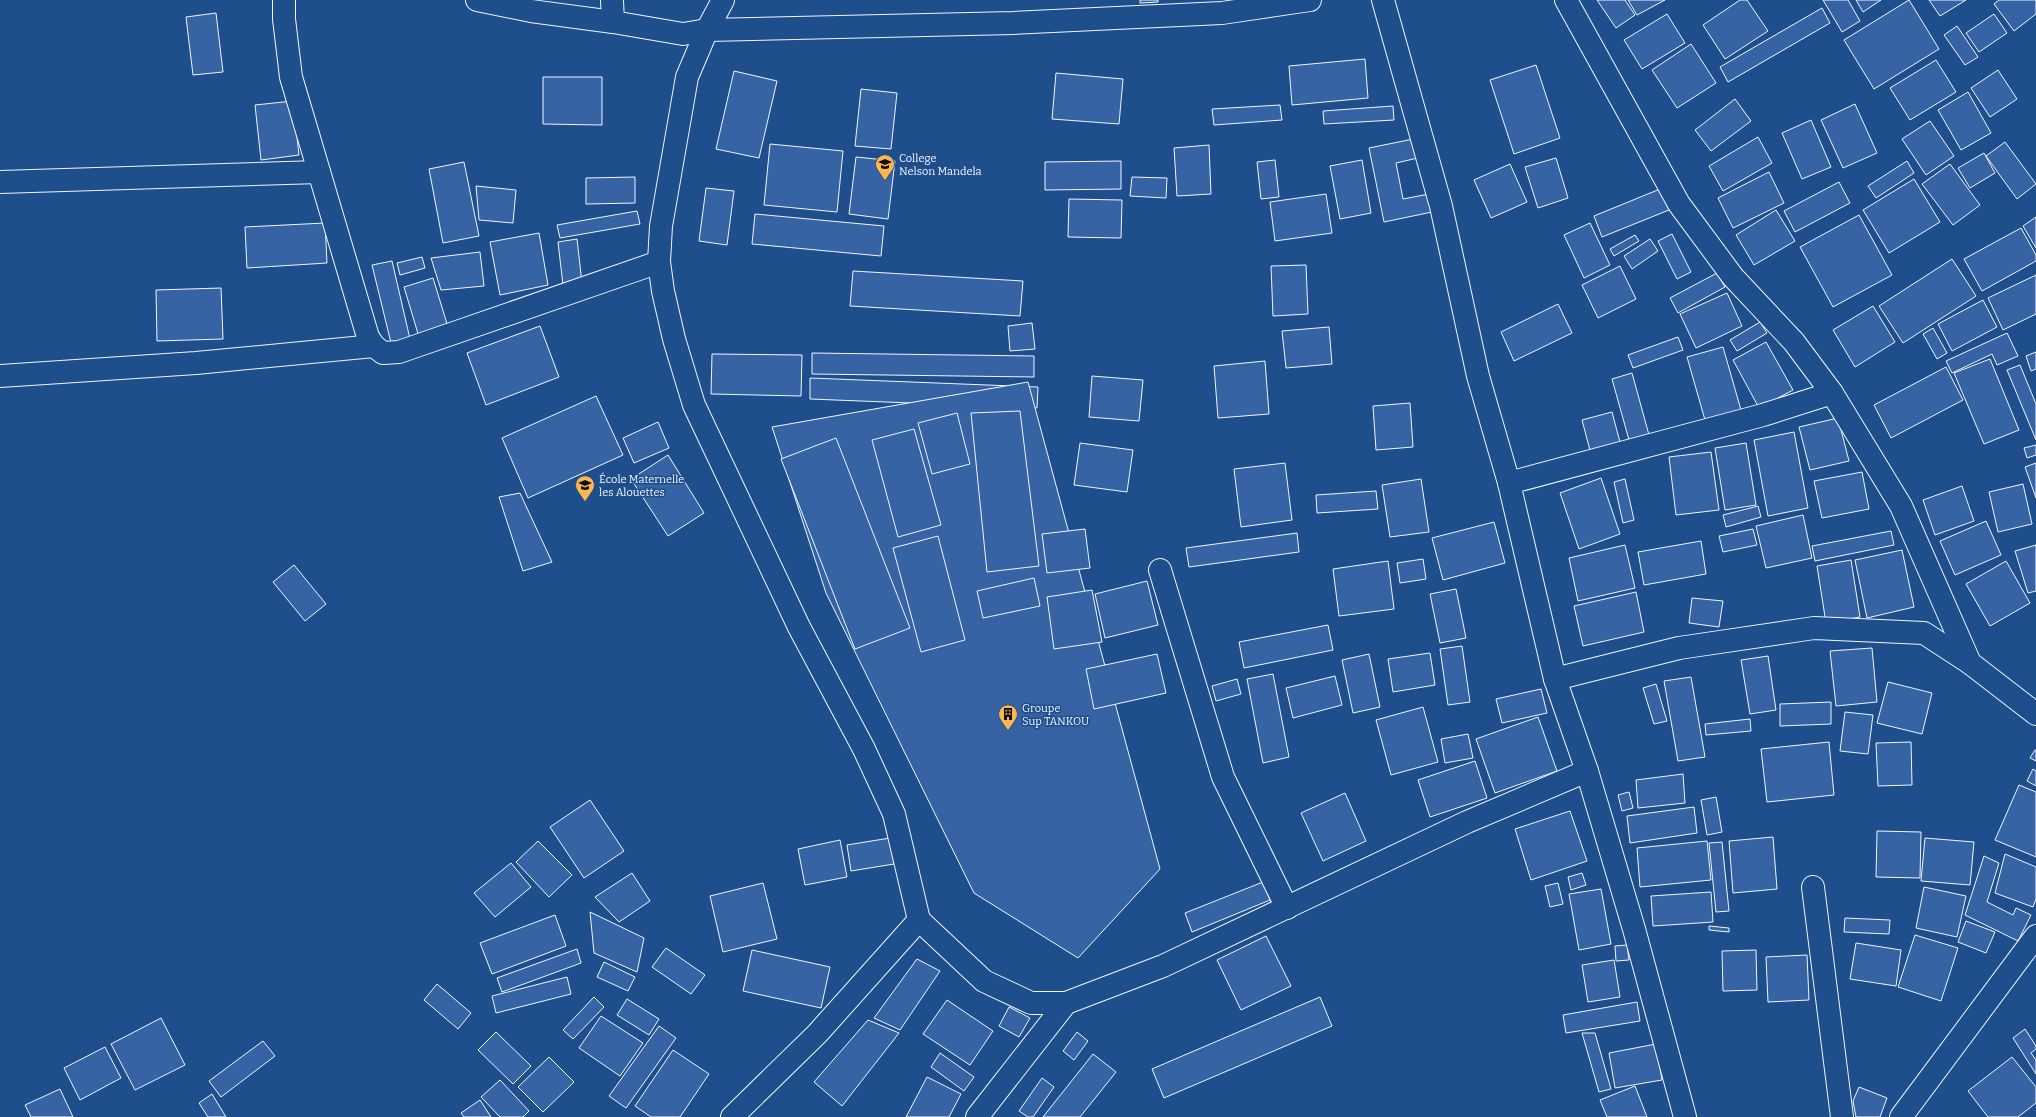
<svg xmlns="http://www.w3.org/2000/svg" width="2036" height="1117" font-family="Bitter,serif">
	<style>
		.building { fill: #3563a3; stroke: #f2f6ff }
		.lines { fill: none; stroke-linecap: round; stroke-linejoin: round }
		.street-casing { stroke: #f2f6ff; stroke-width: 24 }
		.secondary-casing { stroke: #f2f6ff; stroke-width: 24 }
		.street { stroke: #1f4e8c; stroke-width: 22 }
		.secondary { stroke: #1f4e8c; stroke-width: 22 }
		.labels { text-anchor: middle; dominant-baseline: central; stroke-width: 3; stroke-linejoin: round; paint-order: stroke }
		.poi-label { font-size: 11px; fill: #f2f6ff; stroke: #1f4e8c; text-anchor: start }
	</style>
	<rect width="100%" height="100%" fill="#1f4e8c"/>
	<g class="building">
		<polygon points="1140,0 1158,0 1158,2 1140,3"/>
		<polygon points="1597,0 1625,0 1635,15 1616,28"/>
		<polygon points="1628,0 1665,0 1637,15"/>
		<polygon points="1740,0 1747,0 1768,31 1725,59 1703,25"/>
		<polygon points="1823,0 1848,0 1860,21 1842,32"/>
		<polygon points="1856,0 1881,0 1863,12"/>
		<polygon points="1909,0 1939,49 1874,89 1844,40"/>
		<polygon points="1929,0 1966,0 1940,16"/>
		<polygon points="1999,0 2036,0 2036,14 2014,31 1994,4"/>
		<polygon points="1822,8 1830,23 1728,82 1720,67"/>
		<polygon points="216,13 223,72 193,75 186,17"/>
		<polygon points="1667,14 1685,43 1642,69 1624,40"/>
		<polygon points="1994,14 2007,33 1979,52 1966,33"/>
		<polygon points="1957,26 1978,57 1965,65 1944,35"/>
		<polygon points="1691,44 1716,83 1677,108 1652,70"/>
		<polygon points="1365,59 1368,98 1292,105 1289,66"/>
		<polygon points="1936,60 1956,92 1910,120 1890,88"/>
		<polygon points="1536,65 1560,138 1514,154 1490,80"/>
		<polygon points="1998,70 2017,99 1990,117 1971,88"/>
		<polygon points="734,71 777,81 759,158 716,149"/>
		<polygon points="1056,73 1123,79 1119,124 1052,119"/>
		<polygon points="543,77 602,77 602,125 543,124"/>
		<polygon points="861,89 897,93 891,149 855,146"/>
		<polygon points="1968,92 1991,133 1961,150 1938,110"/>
		<polygon points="1735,99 1751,121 1711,151 1695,130"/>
		<polygon points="293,101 299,155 261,160 255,105"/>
		<polygon points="1855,104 1877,153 1843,168 1821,120"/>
		<polygon points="1280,105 1282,120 1214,125 1212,109"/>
		<polygon points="1393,106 1394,120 1324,124 1323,111"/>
		<polygon points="1811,120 1831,167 1802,179 1782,133"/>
		<polygon points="1930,121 1954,156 1926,175 1902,139"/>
		<polygon points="1758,137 1772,163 1723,191 1709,166"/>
		<polygon points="1418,138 1422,157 1396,163 1403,199 1429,194 1432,212 1384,222 1369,148"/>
		<polygon points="2005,142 2036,184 2017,199 1986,156"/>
		<polygon points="770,144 843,151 837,212 764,205"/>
		<polygon points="1209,145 1211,194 1177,196 1174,148"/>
		<polygon points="1984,153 1995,173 1970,188 1958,168"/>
		<polygon points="856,157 895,161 888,219 849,214"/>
		<polygon points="1556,158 1568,198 1538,208 1525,167"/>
		<polygon points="1275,160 1279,197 1261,199 1257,162"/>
		<polygon points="1362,160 1371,213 1340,219 1330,166"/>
		<polygon points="1121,161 1121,189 1045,190 1045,162"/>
		<polygon points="1907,161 1914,173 1876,198 1868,186"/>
		<polygon points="464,162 479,236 443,243 429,169"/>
		<polygon points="1510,164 1527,202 1491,218 1474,180"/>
		<polygon points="1950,164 1980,205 1953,225 1922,184"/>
		<polygon points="1769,172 1784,203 1733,228 1718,198"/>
		<polygon points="635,177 635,203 586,204 586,178"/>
		<polygon points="1132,177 1167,178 1166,198 1130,196"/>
		<polygon points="1914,179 1940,222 1889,253 1863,210"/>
		<polygon points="1839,182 1850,203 1795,232 1784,211"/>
		<polygon points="476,186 516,190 513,223 479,220"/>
		<polygon points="706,188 734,191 727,245 699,241"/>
		<polygon points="1660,189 1669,210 1602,237 1594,216"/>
		<polygon points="1326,194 1332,233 1275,241 1270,202"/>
		<polygon points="1069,199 1122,200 1121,238 1068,237"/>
		<polygon points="1776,210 1795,241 1754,265 1736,235"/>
		<polygon points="637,211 640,224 560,238 557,225"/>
		<polygon points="755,214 884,226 881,256 752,244"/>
		<polygon points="1859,215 1892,275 1833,307 1800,247"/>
		<polygon points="2036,217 2036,248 2023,226"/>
		<polygon points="325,223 327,263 247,268 245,227"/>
		<polygon points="1590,223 1610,265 1584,278 1564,235"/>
		<polygon points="2021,228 2036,255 2036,261 1982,291 1964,259"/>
		<polygon points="539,233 548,285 500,295 490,242"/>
		<polygon points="1672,234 1691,272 1677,279 1658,241"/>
		<polygon points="1635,235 1639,241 1614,256 1610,249"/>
		<polygon points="577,239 582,283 563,285 558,242"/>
		<polygon points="1650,239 1658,251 1632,269 1624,256"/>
		<polygon points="480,252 484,286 441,290 431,258"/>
		<polygon points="422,257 425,268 400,275 397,263"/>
		<polygon points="1952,259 1976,296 1903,343 1879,306"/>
		<polygon points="392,261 410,339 391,343 372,265"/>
		<polygon points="1306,265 1308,314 1273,316 1271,266"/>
		<polygon points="1620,266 1636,299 1598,318 1582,285"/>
		<polygon points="853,271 1023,281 1020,316 850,306"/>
		<polygon points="1717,273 1725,287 1678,313 1670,298"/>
		<polygon points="2036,275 2036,314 2003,330 1988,298"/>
		<polygon points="433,278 448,327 419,337 404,287"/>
		<polygon points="221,288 223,339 157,341 156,290"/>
		<polygon points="1727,293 1742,326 1696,348 1680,314"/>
		<polygon points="1983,300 1997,327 1952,351 1938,324"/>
		<polygon points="1558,304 1572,333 1514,361 1501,332"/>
		<polygon points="1873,306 1895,342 1855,367 1833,330"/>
		<polygon points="1760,322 1767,333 1737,351 1730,340"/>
		<polygon points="1032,323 1035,349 1010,351 1008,326"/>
		<polygon points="540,326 559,377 486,405 467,353"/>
		<polygon points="1329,327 1332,364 1286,368 1282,331"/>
		<polygon points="1933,328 1947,353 1937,359 1923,334"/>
		<polygon points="2007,333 2018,356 1997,365 1992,354 1952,373 1946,361"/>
		<polygon points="1678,337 1683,350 1633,368 1628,355"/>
		<polygon points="1766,342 1793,390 1759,408 1733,360"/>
		<polygon points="1723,347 1741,410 1705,420 1687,357"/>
		<polygon points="2036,352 2036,369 2031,371 2026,356"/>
		<polygon points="812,353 1034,356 1034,377 812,374"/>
		<polygon points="712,354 802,355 801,396 711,394"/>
		<polygon points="1990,359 2019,430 1984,444 1954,373"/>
		<polygon points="1265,361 1269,414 1218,418 1214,366"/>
		<polygon points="2020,365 2036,404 2036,440 2007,370"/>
		<polygon points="1946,367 1963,400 1891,438 1874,405"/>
		<polygon points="1632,373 1649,435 1629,440 1612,379"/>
		<polygon points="1092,376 1143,380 1139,421 1089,417"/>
		<polygon points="810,378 1038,387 1037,408 810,399"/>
		<polygon points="1028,382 1160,869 1078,958 974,893 826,593 772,427"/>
		<polygon points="596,396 623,455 528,498 502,438"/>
		<polygon points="1410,403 1413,447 1376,450 1373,406"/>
		<polygon points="1020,411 1039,566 987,572 971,413"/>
		<polygon points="1612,412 1621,446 1591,454 1582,420"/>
		<polygon points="957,413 970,464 932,474 918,423"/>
		<polygon points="1838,418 1849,461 1810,470 1799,427"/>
		<polygon points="658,422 669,448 634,463 623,438"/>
		<polygon points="914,429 941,525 898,537 872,440"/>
		<polygon points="1794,432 1808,508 1768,516 1754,440"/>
		<polygon points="836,438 910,628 855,649 781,459"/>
		<polygon points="1080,443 1133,450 1127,492 1074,485"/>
		<polygon points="1746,443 1756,505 1725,510 1715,448"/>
		<polygon points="2036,445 2036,455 2027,458 2024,448"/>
		<polygon points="1711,452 1719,510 1676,515 1669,457"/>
		<polygon points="668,455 704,513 668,536 631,479"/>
		<polygon points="1285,463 1292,520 1241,527 1234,469"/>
		<polygon points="2036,463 2036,498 2025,467"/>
		<polygon points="1862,472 1869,509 1822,518 1814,481"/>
		<polygon points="1601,478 1620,534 1579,549 1560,493"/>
		<polygon points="1421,479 1429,532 1390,537 1382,485"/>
		<polygon points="1625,479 1634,520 1623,523 1614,482"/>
		<polygon points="2023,484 2032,524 1998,532 1989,492"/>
		<polygon points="1962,486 1974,521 1935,535 1923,500"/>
		<polygon points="1376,491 1378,509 1317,513 1316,495"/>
		<polygon points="520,493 552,562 523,571 499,497"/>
		<polygon points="1758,506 1761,517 1726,527 1723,515"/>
		<polygon points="1803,515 1812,558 1766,568 1756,526"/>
		<polygon points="1986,521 2001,555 1955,575 1940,541"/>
		<polygon points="1494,522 1505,563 1443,580 1432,538"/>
		<polygon points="1085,529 1090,568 1047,573 1042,534"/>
		<polygon points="1753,529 1757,545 1723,552 1719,536"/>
		<polygon points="1891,531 1894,545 1815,561 1812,546"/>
		<polygon points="1297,533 1299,552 1189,567 1186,548"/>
		<polygon points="938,536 965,640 921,652 893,548"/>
		<polygon points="1701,541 1706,574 1644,585 1638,552"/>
		<polygon points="1625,545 1635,588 1578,601 1569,558"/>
		<polygon points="2036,545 2036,591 2028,593 2015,551"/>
		<polygon points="1902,550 1914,607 1867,618 1855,560"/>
		<polygon points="1423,559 1426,579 1400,583 1397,563"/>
		<polygon points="1851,560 1860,617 1826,623 1817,566"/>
		<polygon points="1388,561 1394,609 1339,616 1333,569"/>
		<polygon points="2006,561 2030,603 1990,626 1966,584"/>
		<polygon points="294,565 326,604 305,621 273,582"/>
		<polygon points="1034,578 1040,606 983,618 977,591"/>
		<polygon points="1147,581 1158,625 1105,638 1095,594"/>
		<polygon points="1456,589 1466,638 1440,643 1430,594"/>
		<polygon points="1092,590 1102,642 1054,649 1047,597"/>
		<polygon points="1636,592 1644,632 1583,646 1574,606"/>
		<polygon points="1692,598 1723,601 1719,627 1689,623"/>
		<polygon points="1328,625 1333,650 1244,668 1239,642"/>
		<polygon points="1462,646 1470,702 1448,705 1440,649"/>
		<polygon points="1872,648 1877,702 1836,706 1830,651"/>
		<polygon points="1430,653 1435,685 1393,692 1388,659"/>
		<polygon points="1157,654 1166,693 1094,709 1086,669"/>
		<polygon points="1369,654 1380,707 1353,713 1342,660"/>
		<polygon points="1768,656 1776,710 1750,714 1741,660"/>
		<polygon points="1273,674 1289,757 1263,763 1247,679"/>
		<polygon points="1335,676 1342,705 1293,718 1286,688"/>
		<polygon points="1691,677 1705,757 1678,761 1664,681"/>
		<polygon points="1237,679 1241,694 1216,701 1212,686"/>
		<polygon points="1888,682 1932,693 1922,734 1877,723"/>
		<polygon points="1656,684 1667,721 1654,724 1643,688"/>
		<polygon points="1541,689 1547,713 1502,723 1496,699"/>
		<polygon points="1831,702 1831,724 1780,726 1780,704"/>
		<polygon points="1423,707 1438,762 1391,775 1376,720"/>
		<polygon points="1845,712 1873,715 1868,754 1840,751"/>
		<polygon points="1538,717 1557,771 1495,793 1476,739"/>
		<polygon points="1750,719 1751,731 1706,735 1705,724"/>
		<polygon points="1468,734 1473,758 1445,763 1441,739"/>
		<polygon points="1829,742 1834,795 1767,802 1761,749"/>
		<polygon points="1911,742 1912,785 1878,786 1876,743"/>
		<polygon points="2035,750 2036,750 2036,761 2030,758"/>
		<polygon points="1475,761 1487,798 1430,817 1418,780"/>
		<polygon points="2033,769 2036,771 2036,786 2027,781"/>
		<polygon points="1683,774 1685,803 1638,808 1636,780"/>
		<polygon points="2019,785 2036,792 2036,857 1995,840"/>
		<polygon points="1629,792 1633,808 1622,811 1618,795"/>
		<polygon points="1345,793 1366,841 1323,861 1301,813"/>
		<polygon points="1716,797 1722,832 1707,835 1701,800"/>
		<polygon points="590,800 624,851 584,878 550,827"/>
		<polygon points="1694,807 1697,833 1630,843 1627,816"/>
		<polygon points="1570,811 1587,861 1531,880 1515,829"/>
		<polygon points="1877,831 1921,832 1920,878 1876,877"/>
		<polygon points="1773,837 1777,889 1733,893 1729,841"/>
		<polygon points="890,838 894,864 851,871 847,845"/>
		<polygon points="1925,838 1974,842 1970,885 1921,881"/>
		<polygon points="840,840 847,877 805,885 798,849"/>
		<polygon points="538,841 572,875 549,897 516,862"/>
		<polygon points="1707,841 1711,880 1640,887 1637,848"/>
		<polygon points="1722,842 1729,911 1716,912 1709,843"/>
		<polygon points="2005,854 2036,867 2036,899 2033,907 1995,893"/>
		<polygon points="1984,856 1999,863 1987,902 2013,915 2016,908 2031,915 2018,941 1965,915"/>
		<polygon points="511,863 531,887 495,917 474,893"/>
		<polygon points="632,873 650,901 619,922 595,897"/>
		<polygon points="1582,873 1586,885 1571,890 1568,877"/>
		<polygon points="1263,882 1270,900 1192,932 1185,913"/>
		<polygon points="763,883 777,939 723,952 710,896"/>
		<polygon points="1558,883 1563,904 1550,907 1545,886"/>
		<polygon points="1924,887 1966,896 1957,937 1916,928"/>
		<polygon points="1601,889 1611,944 1579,950 1569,894"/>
		<polygon points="1711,892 1713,922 1653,926 1651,896"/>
		<polygon points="590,912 644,938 637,972 594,953"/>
		<polygon points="555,915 566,946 492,974 480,943"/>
		<polygon points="1845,918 1890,920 1889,934 1844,932"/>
		<polygon points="1966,921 1995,932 1986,953 1958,942"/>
		<polygon points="1709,926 1729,928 1729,932 1709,930"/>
		<polygon points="1915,935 1958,948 1941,1001 1898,987"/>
		<polygon points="1266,936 1291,986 1241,1010 1217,960"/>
		<polygon points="1856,943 1901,950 1896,986 1850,979"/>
		<polygon points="1627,945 1629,960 1616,961 1615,946"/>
		<polygon points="666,948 705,975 691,994 652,967"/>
		<polygon points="577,949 581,963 502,992 497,978"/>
		<polygon points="752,950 830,967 821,1008 743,991"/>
		<polygon points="1756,950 1757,990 1723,991 1722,951"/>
		<polygon points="1807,955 1809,1000 1768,1002 1766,957"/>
		<polygon points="917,959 940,971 900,1030 874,1018"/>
		<polygon points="1614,960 1620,997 1588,1002 1582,965"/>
		<polygon points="604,962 635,977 628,991 597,977"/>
		<polygon points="567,977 571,994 496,1013 492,996"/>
		<polygon points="437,984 471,1013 458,1029 424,1000"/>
		<polygon points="594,997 604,1007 573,1039 563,1030"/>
		<polygon points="1320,997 1332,1026 1164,1098 1152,1069"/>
		<polygon points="627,999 659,1019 649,1035 617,1015"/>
		<polygon points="947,1000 993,1031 970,1065 923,1034"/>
		<polygon points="1637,1002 1640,1021 1566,1033 1563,1015"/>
		<polygon points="1009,1007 1030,1018 1019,1037 999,1026"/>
		<polygon points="601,1016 643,1043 620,1076 579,1048"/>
		<polygon points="161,1018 185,1065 135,1090 111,1044"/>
		<polygon points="868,1020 899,1033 842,1106 814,1082"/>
		<polygon points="659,1026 676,1038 626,1108 609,1096"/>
		<polygon points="2025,1029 2036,1046 2036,1049 2031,1053 2036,1060 2036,1074 2013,1038"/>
		<polygon points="496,1032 531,1066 513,1084 478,1050"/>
		<polygon points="1077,1032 1088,1041 1074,1060 1063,1051"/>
		<polygon points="1582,1033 1595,1033 1611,1089 1599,1092"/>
		<polygon points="263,1041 275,1056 221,1097 209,1081"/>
		<polygon points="1656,1044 1662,1080 1615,1088 1609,1053"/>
		<polygon points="105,1047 121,1078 80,1100 64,1068"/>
		<polygon points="673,1050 709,1074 680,1117 651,1117 635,1106"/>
		<polygon points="940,1053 974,1077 964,1091 931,1067"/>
		<polygon points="1093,1054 1116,1072 1080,1117 1043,1117"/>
		<polygon points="549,1057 574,1082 543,1112 518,1087"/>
		<polygon points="2012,1057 2036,1087 2036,1103 2018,1117 1988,1117 1968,1091"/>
		<polygon points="927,1077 961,1094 949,1117 906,1117"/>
		<polygon points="1042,1078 1054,1087 1033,1117 1028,1117 1019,1111"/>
		<polygon points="500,1080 529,1111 523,1117 500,1117 481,1097"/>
		<polygon points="1635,1086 1647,1117 1607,1117 1600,1100"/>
		<polygon points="1859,1087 1887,1098 1880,1117 1856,1117 1853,1101"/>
		<polygon points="60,1089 73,1117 31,1117 25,1105"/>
		<polygon points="212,1094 226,1117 208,1117 199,1103"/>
		<polygon points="480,1100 491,1117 464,1117 461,1113"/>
	</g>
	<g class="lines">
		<defs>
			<g id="street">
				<polyline points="284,0 284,19 291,77 368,337 374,346 383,353 399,352 659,262"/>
				<polyline points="477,0 531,11 613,22"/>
				<polyline points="612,0 613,22 683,34 707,30 1013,23 1222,13 1310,0"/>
				<polyline points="723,0 707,30 687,77 661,226 659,262 663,291 674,339 694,405 799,627 864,749 894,814 919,920 984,981 1031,1003 1066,1003 1163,966 1467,822 1587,771"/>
				<polyline points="1383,0 1441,206 1478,376 1509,483 1555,679 1587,771 1634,929 1685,1117"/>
				<polyline points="1566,0 1679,204 1733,277 1794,342 1832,393"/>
				<polyline points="0,182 319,172"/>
				<polyline points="0,376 196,363 374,346"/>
				<polyline points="1509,483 1763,415 1832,393 1901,506 1970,663"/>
				<polyline points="1160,570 1223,777 1287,908"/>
				<polyline points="1555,679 1679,648 1814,628 1924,633 1970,663 2036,714"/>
				<polyline points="1813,887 1842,1117"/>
				<polyline points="732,1117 817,1034 919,920"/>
				<polyline points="977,1117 1066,1003"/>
			</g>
			<polyline id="secondary" points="1901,1117 2036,936"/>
		</defs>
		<use href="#street" class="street-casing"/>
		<use href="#secondary" class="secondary-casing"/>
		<use href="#street" class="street"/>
		<use href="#secondary" class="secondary"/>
	</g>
	<defs>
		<symbol id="school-pin" viewBox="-11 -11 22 30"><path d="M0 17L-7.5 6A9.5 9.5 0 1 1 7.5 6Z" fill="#ffb74d" stroke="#1f4e8c"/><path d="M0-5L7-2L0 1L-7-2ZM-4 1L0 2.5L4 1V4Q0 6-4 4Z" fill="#111"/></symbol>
		<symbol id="building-pin" viewBox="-11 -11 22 30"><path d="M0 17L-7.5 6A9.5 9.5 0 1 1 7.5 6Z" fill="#ffb74d" stroke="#1f4e8c"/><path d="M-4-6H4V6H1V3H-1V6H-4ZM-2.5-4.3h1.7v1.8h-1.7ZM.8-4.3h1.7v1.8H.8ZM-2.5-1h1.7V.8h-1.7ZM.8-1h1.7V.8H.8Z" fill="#111"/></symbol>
	</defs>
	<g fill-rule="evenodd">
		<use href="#school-pin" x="874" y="153" width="22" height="30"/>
		<use href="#school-pin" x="574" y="474" width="22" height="30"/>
		<use href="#building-pin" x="997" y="703" width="22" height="30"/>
	</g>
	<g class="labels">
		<g class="poi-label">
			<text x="899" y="158">College<tspan x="899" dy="13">Nelson Mandela</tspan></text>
			<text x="599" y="479">École Maternelle<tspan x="599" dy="13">les Alouettes</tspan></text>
			<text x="1022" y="708">Groupe<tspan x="1022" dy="13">Sup TANKOU</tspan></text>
		</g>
	</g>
</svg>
